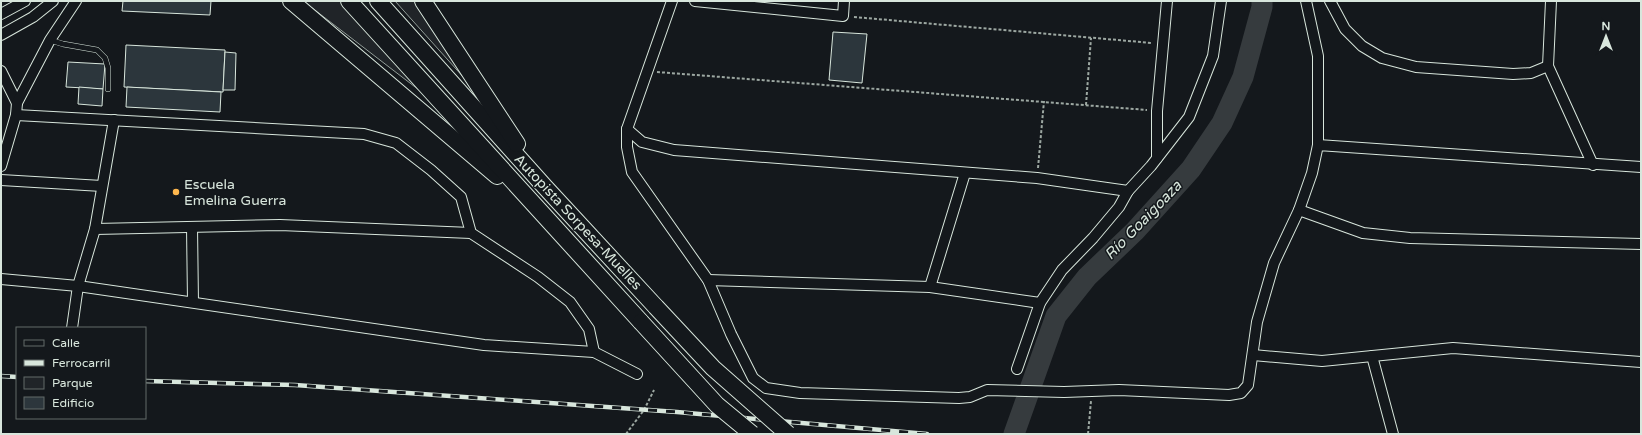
<svg xmlns="http://www.w3.org/2000/svg" width="1642" height="435" font-family="'Varela Round',sans-serif">
	<style>
		.green { fill: #202428; stroke: #939e99 }
		.lines { fill: none; stroke-linecap: round; stroke-linejoin: round }
		.river { stroke: #363b3e; stroke-width: 21 }
		.building { fill: #2c363c; stroke: #d8e6dc }
		.lane-casing { stroke: #d8e6dc; stroke-width: 6 }
		.street-casing { stroke: #d8e6dc; stroke-width: 12 }
		.primary-casing { stroke: #d8e6dc; stroke-width: 18 }
		.path { stroke: #9da8a2; stroke-width: 2; stroke-dasharray: 3 2; stroke-linecap: butt }
		.lane { stroke: #14181c; stroke-width: 5 }
		.street { stroke: #14181c; stroke-width: 10 }
		.primary { stroke: #14181c; stroke-width: 16 }
		.rail-casing { stroke: #d8e6dc; stroke-width: 4.5 }
		.rail { stroke: #14181c; stroke-width: 3; stroke-dasharray: 9; stroke-linecap: butt }
		.primary-bridge-casing { stroke: #d8e6dc; stroke-width: 18; stroke-linecap: butt }
		.primary-bridge { stroke: #14181c; stroke-width: 16 }
		.poi-dot { fill: #ffb74d; stroke: #14181c; stroke-width: 1.5 }
		.labels { text-anchor: middle; dominant-baseline: central; stroke-width: 3; stroke-linejoin: round; paint-order: stroke }
		.poi-label { font-size: 14px; fill: #d8e6dc; stroke: #14181c; text-anchor: start }
		.street-label { font-size: 14px; fill: #d8e6dc; stroke: #14181c }
		.water-label { font-size: 15px; font-style: italic; fill: #d8e6dc; stroke: #14181c }
	</style>
	<rect width="100%" height="100%" fill="#14181c"/>
	<g class="green">
		<polygon points="303,1 341,1 449,113"/>
		<polygon points="395,1 420,1 474,89"/>
	</g>
	<g class="lines">
		<polyline class="river" points="1014,434 1056,316 1087,277 1135,231 1191,169 1222,123 1243,77 1262,7 1262,1"/>
	</g>
	<g class="building">
		<polygon points="123,1 211,1 210,15 122,11"/>
		<polygon points="833,32 867,34 862,83 829,80"/>
		<polygon points="126,45 225,50 223,92 124,87"/>
		<polygon points="225,52 236,53 235,90 223,90"/>
		<polygon points="68,62 105,64 103,89 66,87"/>
		<polygon points="79,87 103,89 102,106 78,104"/>
		<polygon points="127,87 221,92 220,112 126,107"/>
	</g>
	<g class="lines">
		<defs>
			<polyline id="lane" points="50,40 63,44 97,50 105,58 108,68 108,89"/>
			<g id="street">
				<polyline points="672,1 627,129 627,147 632,172 708,280 731,334 753,378 766,388 800,393 959,398 970,397 987,390 1064,392 1119,390 1229,395 1241,393 1248,385 1257,322 1274,263 1299,210 1312,173 1318,145 1641,167"/>
				<polyline points="695,1 843,16 844,1"/>
				<polyline points="1306,1 1318,56 1318,145"/>
				<polyline points="1330,1 1345,29 1362,46 1382,58 1416,67 1513,74 1531,73 1548,66"/>
				<polyline points="1551,1 1548,66 1593,165"/>
				<polyline points="1,14 25,1"/>
				<polyline points="1,35 33,17 53,1"/>
				<polyline points="1,71 17,103"/>
				<polyline points="16,115 364,134 396,143 431,170 461,197 471,233 538,277 570,302 589,329 594,352"/>
				<polyline points="627,129 642,142 674,150 1037,178 1128,191 1151,166 1189,117 1213,56 1221,1"/>
				<polyline points="1157,158 1157,111 1167,1"/>
				<polyline points="1,166 16,115 17,103 50,40 76,1"/>
				<polyline points="1,180 102,186"/>
				<polyline points="1299,210 1363,233 1410,238 1641,244"/>
				<polyline points="192,227 193,302"/>
				<polyline points="95,229 280,225 471,233"/>
				<polyline points="1,279 78,286 484,345 594,352 637,374"/>
				<polyline points="708,280 930,287 1040,303"/>
				<polyline points="930,287 965,173"/>
				<polyline points="72,328 78,286 95,229 114,120"/>
				<polyline points="1253,355 1322,361 1453,348 1641,362"/>
				<polyline points="1372,356 1393,434"/>
				<polyline points="1017,369 1040,303 1062,270 1093,238 1119,207 1128,191"/>
			</g>
			<g id="primary">
				<polyline points="291,1 497,176"/>
				<polyline points="349,1 641,322"/>
				<polyline points="378,1 545,187 656,307"/>
				<polyline points="423,1 517,144"/>
			</g>
		</defs>
		<use href="#lane" class="lane-casing"/>
		<use href="#street" class="street-casing"/>
		<use href="#primary" class="primary-casing"/>
		<g class="path">
			<polyline points="854,17 1152,43"/>
			<polyline points="657,72 1147,110"/>
			<polyline points="1086,105 1091,38"/>
			<polyline points="1038,168 1044,101"/>
			<polyline points="626,434 644,410 654,390"/>
			<polyline points="1088,434 1091,401"/>
		</g>
		<use href="#lane" class="lane"/>
		<use href="#street" class="street"/>
		<use href="#primary" class="primary"/>
		<defs>
			<g id="rail">
				<polyline points="1,376 17,377"/>
				<polyline points="145,381 295,385 677,412 927,434"/>
			</g>
		</defs>
		<use href="#rail" class="rail-casing"/>
		<use href="#rail" class="rail"/>
		<defs>
			<g id="primary-bridge">
				<polyline points="656,307 713,368 788,434"/>
				<polyline points="641,322 717,405 752,434"/>
			</g>
		</defs>
		<use href="#primary-bridge" class="primary-bridge-casing"/>
		<use href="#primary-bridge" class="primary-bridge"/>
	</g>
	<circle class="poi-dot" cx="176" cy="192" r="4"/>
	<g class="labels">
		<g class="poi-label">
			<text x="184" y="184">Escuela<tspan x="184" dy="16">Emelina Guerra</tspan></text>
		</g>
		<g class="street-label">
			<text transform="translate(578 222) rotate(47)">Autopista Sorpesa-Muelles</text>
		</g>
		<g class="water-label">
			<text transform="translate(1143 220) rotate(-46)">Río Goaigoaza</text>
		</g>
	</g>
	<rect width="1642" height="435" fill="none" stroke="#d8e6dc" stroke-width="4"/>
	<rect x="16" y="327" width="130" height="92" fill="#14181c" stroke="#626a69"/>
	<rect x="24" y="340" width="20" height="6" fill="#14181c" stroke="#626a69"/>
	<text x="52" y="347" font-size="12" fill="#d8e6dc">Calle</text>
	<rect x="24" y="360" width="20" height="6" fill="#d8e6dc" stroke="#626a69"/>
	<text x="52" y="367" font-size="12" fill="#d8e6dc">Ferrocarril</text>
	<rect x="24" y="377" width="20" height="12" fill="#202428" stroke="#626a69"/>
	<text x="52" y="387" font-size="12" fill="#d8e6dc">Parque</text>
	<rect x="24" y="397" width="20" height="12" fill="#2c363c" stroke="#626a69"/>
	<text x="52" y="407" font-size="12" fill="#d8e6dc">Edificio</text>
	<g transform="translate(1606 36)" stroke="#14181c" stroke-width="3" paint-order="stroke">
	<path d="M0-3L7 15L0 10L-7 15Z" fill="#d8e6dc"/>
	<text y="-6" font-size="11" font-weight="bold" text-anchor="middle" fill="#d8e6dc">N</text>
	</g>
</svg>
